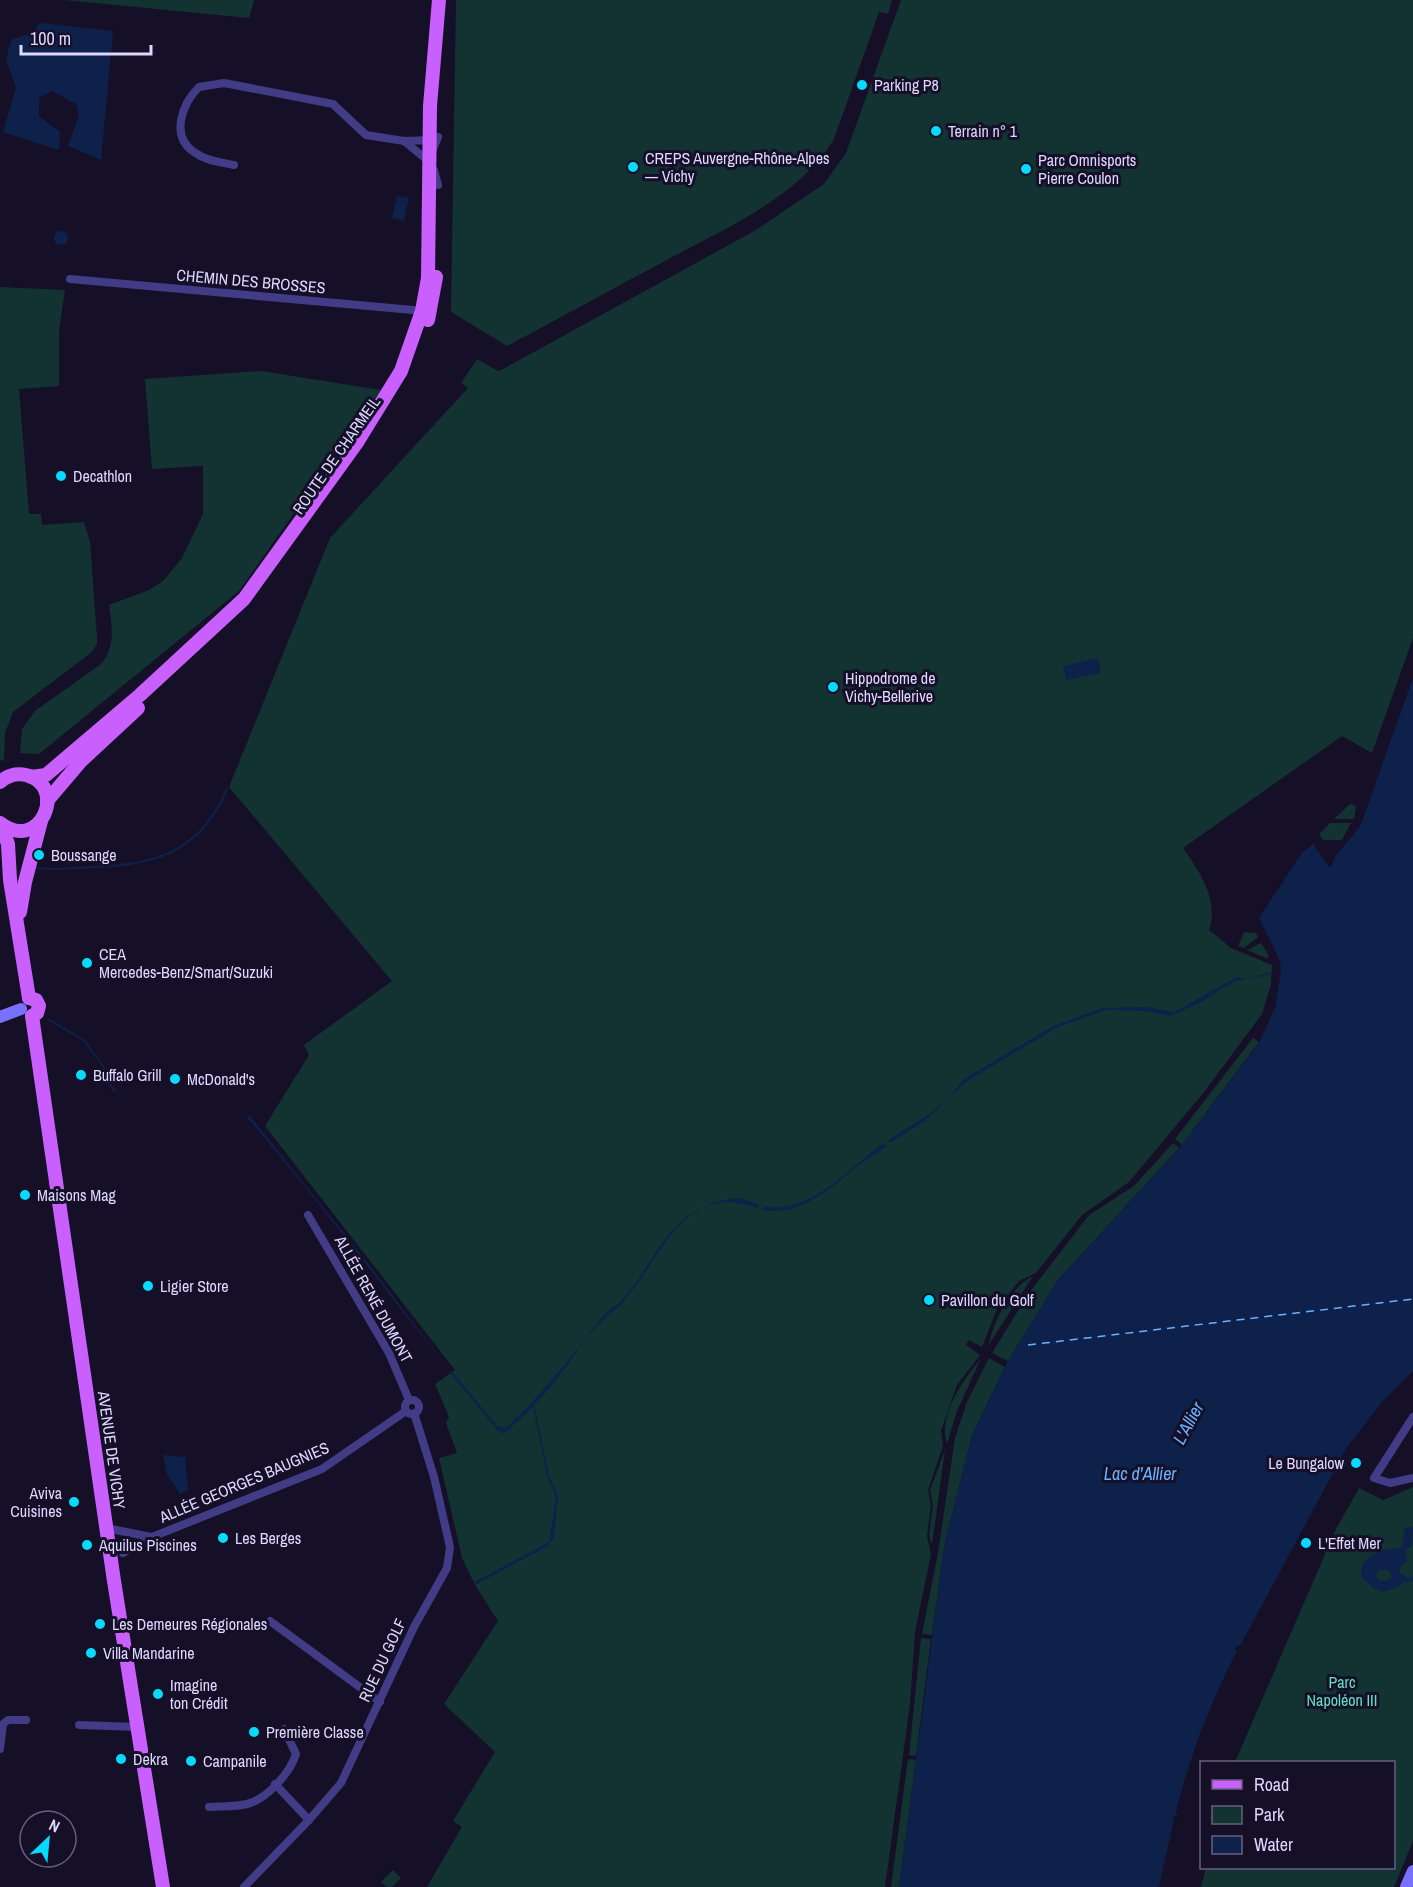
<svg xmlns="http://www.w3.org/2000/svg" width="1413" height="1887" font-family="'Archivo Narrow',sans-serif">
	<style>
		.green { fill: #133232 }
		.water { fill: #0d214b; fill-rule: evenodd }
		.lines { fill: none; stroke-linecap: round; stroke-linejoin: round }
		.stream { stroke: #0d214b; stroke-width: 2 }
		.ferry { stroke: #67b2fe; stroke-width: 1.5; stroke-dasharray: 8 6; stroke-linecap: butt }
		.street { stroke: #423c87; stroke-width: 8 }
		.secondary { stroke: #7970fe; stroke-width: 12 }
		.primary { stroke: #c960fe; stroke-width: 14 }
		.poi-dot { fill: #06dafd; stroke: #151028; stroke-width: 2 }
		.labels { text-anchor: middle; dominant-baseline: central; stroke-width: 6; stroke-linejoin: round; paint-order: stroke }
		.poi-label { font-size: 16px; fill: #ded8ff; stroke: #151028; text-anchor: start }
		.street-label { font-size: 16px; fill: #ded8ff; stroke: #151028 }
		.park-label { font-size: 16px; fill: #63dfc5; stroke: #151028 }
		.water-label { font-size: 18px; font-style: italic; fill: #67b2fe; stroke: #151028 }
	</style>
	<rect width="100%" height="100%" fill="#151028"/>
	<g class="green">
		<polygon points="64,0 254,0 249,18"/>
		<path d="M456,0H892L888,14L879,12L834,139C799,198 723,229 665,261C612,289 560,318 507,346L451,312Z"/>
		<path d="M901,0H1413V638L1372,753L1342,736L1183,848C1200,872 1219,900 1209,930L1231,948L1272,965L1271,984L1262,1014L1204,1092L1129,1182L1082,1215L1036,1273L1019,1281L997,1309L982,1347L969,1340L966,1345L980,1355L957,1385L941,1431L943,1446L928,1490L931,1505L927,1536L931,1554L915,1632L910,1704L885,1887H427L462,1827L453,1821L495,1752L444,1704L498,1621L475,1585L462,1558L439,1458L457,1453L446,1423L449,1417L435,1384L455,1370L265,1126L309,1055L304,1045L392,981L229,787L330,538L468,388L461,383L477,359L498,371L503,369L756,230L824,184L846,153Z"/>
		<polygon points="0,287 65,290 59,330 59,386 19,389 29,514 41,514 42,525 84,522 90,542 97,638 97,644 92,652 13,712 5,733 4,761 0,760"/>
		<path d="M261,371L381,390L239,591L39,754L20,753L22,729L35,711L101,664C116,646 112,627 109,605L149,590L163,581L182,558L203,514V466L152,469L145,379Z"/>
		<polygon points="1350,804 1356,806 1354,819 1334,819"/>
		<polygon points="1330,823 1351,823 1342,840 1323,840 1319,834"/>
		<polygon points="1244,932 1256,933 1258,937 1244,948 1238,946"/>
		<polygon points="1261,943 1269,956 1266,958 1247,950"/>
		<polygon points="1253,1038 1259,1042 1182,1145 1175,1139"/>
		<polygon points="1173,1143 1179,1148 1058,1280 1008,1361 992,1353 1029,1293 1089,1215 1134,1186"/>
		<path d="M1033,1276L988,1346C994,1321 1009,1288 1033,1276Z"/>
		<path d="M981,1358L957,1411L947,1444C938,1413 963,1381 981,1358Z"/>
		<polygon points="989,1358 1005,1367 972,1435 945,1542 932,1635 922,1634 938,1553 955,1438 967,1402"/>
		<polygon points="945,1450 932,1545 929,1536 933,1505 930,1490"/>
		<polygon points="1413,1487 1413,1841 1394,1887 1201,1887 1206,1868 1394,1868 1394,1762 1235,1762 1336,1529 1359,1488 1383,1500"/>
		<polygon points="921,1638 931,1639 916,1756 909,1755"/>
		<polygon points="908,1759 916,1760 899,1887 891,1887"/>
		<polygon points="393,1870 401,1878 392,1887 387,1887 381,1882"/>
	</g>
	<g class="water">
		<polygon points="40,23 113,31 101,160 68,146 79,115 76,104 52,91 39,98 39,116 60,132 59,150 3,132 16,88 6,60 11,40 31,33"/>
		<polygon points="397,196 409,198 404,221 392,218"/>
		<circle cx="61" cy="238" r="7"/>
		<polygon points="1098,658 1101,673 1066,680 1063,666"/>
		<path d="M1413,678V1371L1382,1402L1347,1447L1240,1646L1237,1645L1235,1650L1237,1651C1210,1703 1190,1755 1176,1812L1178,1817L1173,1815L1172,1818L1174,1819L1159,1887H899L945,1542L972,1435L1008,1361L1058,1280L1182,1145L1259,1043L1275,1008L1281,970L1280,961L1259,918L1302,853L1313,844L1330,868L1336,855L1360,827Z"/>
		<polygon points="1273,972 1273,974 1235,981 1201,1002 1171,1016 1144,1011 1106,1010 1058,1027 967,1081 926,1120 892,1142 887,1141 928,1115 948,1099 964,1079 1053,1026 1103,1008 1145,1007 1174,1012 1237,977 1246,979"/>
		<polygon points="50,1019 84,1039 107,1070 105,1077 116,1090 114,1092 103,1078 103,1067 82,1040 47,1020"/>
		<polygon points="250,1116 375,1272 451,1373 303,1184 247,1117"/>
		<path d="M882,1144L888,1146C875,1155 861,1162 849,1173C826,1193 796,1216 763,1210V1206C809,1216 848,1169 882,1144Z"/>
		<path d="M738,1198L758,1204V1208C694,1185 671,1234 641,1279C635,1288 627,1296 621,1305C584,1330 567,1374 534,1405L549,1475L558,1496L554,1538L546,1547L475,1585L473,1583L549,1542L556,1497L547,1475L533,1407L504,1434L497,1430L457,1381L459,1380L497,1426L506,1428C532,1404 553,1378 576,1351C591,1334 599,1315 620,1303C626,1294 634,1286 640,1277C667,1235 683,1204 738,1198Z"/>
		<polygon points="163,1455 185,1457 188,1490 180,1494 167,1474"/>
		<path d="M1413,1527L1412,1545L1405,1551L1407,1561L1401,1566L1399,1573L1409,1578L1413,1576V1581L1403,1582L1400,1586L1383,1592L1373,1588L1361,1576C1360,1553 1384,1549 1402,1548L1404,1529ZM1386,1569L1391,1573V1578L1386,1581L1379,1580L1376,1576L1378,1571Z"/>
	</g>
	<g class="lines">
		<g class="stream">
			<path d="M34,868C54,870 74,868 94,867C157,865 201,851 227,789"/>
			<polyline points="451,1372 459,1381"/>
		</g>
		<polyline class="ferry" points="1028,1345 1413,1299"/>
		<g class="street">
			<polyline points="404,141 426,159 429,159 438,137"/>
			<path d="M234,165C220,162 206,161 194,152C170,136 182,104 199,87L224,83L333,104L366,135L404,141L431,140"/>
			<polyline points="434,170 438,185"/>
			<polyline points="70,279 424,311"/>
			<polyline points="308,1215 389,1353 409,1400"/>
			<circle cx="412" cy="1407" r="7"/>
			<polyline points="1413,1417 1374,1478 1390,1483 1413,1478"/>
			<polyline points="106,1528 151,1537"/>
			<polyline points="123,1553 152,1537 322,1469 406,1411"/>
			<polyline points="270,1621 380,1702"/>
			<polyline points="79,1725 137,1727"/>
			<polyline points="0,1749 3,1724 8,1720 26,1720"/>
			<polyline points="275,1784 309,1820"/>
			<path d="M209,1807C221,1806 235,1807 247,1804C267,1799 290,1773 296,1754L284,1729"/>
			<polyline points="244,1887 309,1820 341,1783 414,1627 447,1568 450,1547 434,1477 414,1413"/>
		</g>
		<g class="secondary">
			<polyline points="0,1017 21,1009"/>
			<polyline points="1406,1887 1413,1871"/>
		</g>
		<g class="primary">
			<polyline points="428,320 436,277"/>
			<polyline points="31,777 46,775 140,695 244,599 356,444 401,371 422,311 428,278 430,106 439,0"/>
			<path d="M0,782C7,776 16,773 26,775C69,786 40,854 0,823"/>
			<polyline points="47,801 81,761 138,708"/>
			<polyline points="1,824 8,844 10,880 29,998"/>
			<polyline points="20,912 25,882 41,821"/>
			<polyline points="29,998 36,1000 39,1006 37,1013 32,1016"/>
			<polyline points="32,1016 114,1581 163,1887"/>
		</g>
	</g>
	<g class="poi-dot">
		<circle cx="862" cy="85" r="6"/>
		<circle cx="936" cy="131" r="6"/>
		<circle cx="633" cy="167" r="6"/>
		<circle cx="1026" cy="169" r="6"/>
		<circle cx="61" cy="476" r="6"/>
		<circle cx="833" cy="687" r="6"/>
		<circle cx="39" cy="855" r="6"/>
		<circle cx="87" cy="963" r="6"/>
		<circle cx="81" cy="1075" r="6"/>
		<circle cx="175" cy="1079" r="6"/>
		<circle cx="25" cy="1195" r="6"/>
		<circle cx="148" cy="1286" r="6"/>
		<circle cx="929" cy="1300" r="6"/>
		<circle cx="1356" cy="1463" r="6"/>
		<circle cx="74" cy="1502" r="6"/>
		<circle cx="223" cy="1538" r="6"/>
		<circle cx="1306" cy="1543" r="6"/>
		<circle cx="87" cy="1545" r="6"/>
		<circle cx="100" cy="1624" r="6"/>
		<circle cx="91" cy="1653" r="6"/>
		<circle cx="158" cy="1694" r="6"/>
		<circle cx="254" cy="1732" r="6"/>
		<circle cx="121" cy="1759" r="6"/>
		<circle cx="191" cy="1761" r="6"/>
	</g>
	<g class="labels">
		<g class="poi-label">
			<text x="874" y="85">Parking P8</text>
			<text x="948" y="131">Terrain n° 1</text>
			<text x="645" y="158">CREPS Auvergne-Rhône-Alpes<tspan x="645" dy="18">— Vichy</tspan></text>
			<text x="1038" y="160">Parc Omnisports<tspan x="1038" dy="18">Pierre Coulon</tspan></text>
			<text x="73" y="476">Decathlon</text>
			<text x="845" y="678">Hippodrome de<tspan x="845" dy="18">Vichy-Bellerive</tspan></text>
			<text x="51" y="855">Boussange</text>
			<text x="99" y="954">CEA<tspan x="99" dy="18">Mercedes-Benz/Smart/Suzuki</tspan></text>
			<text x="93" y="1075">Buffalo Grill</text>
			<text x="187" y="1079">McDonald's</text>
			<text x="37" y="1195">Maisons Mag</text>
			<text x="160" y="1286">Ligier Store</text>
			<text x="941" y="1300">Pavillon du Golf</text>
			<text x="1344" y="1463" text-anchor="end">Le Bungalow</text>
			<text x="62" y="1493" text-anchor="end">Aviva<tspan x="62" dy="18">Cuisines</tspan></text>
			<text x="235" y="1538">Les Berges</text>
			<text x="1318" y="1543">L'Effet Mer</text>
			<text x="99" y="1545">Aquilus Piscines</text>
			<text x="112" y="1624">Les Demeures Régionales</text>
			<text x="103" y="1653">Villa Mandarine</text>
			<text x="170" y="1685">Imagine<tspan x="170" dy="18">ton Crédit</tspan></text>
			<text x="266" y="1732">Première Classe</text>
			<text x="133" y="1759">Dekra</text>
			<text x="203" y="1761">Campanile</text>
		</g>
		<g class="street-label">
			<text transform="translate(251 281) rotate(5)">CHEMIN DES BROSSES</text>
			<text transform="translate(336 455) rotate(-55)">ROUTE DE CHARMEIL</text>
			<text transform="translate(374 1299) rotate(61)">ALLÉE RENÉ DUMONT</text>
			<text transform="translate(112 1450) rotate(82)">AVENUE DE VICHY</text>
			<text transform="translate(244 1482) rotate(-23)">ALLÉE GEORGES BAUGNIES</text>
			<text transform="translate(382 1660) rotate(-65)">RUE DU GOLF</text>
		</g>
		<g class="park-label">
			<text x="1342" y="1682">Parc<tspan x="1342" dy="18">Napoléon III</tspan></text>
		</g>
		<g class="water-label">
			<text transform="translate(1188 1423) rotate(-62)">L'Allier</text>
			<text x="1140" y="1473">Lac d'Allier</text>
		</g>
	</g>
	<rect x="1200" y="1761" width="195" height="108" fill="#151028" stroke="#65607e" stroke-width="1.5"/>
	<rect x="1212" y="1780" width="30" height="9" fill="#c960fe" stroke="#65607e" stroke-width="1.5"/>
	<text x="1254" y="1791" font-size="18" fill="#ded8ff">Road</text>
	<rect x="1212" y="1806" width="30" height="18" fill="#133232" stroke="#65607e" stroke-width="1.5"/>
	<text x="1254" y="1821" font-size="18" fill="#ded8ff">Park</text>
	<rect x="1212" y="1836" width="30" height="18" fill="#0d214b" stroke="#65607e" stroke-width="1.5"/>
	<text x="1254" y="1851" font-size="18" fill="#ded8ff">Water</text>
	<g transform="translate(48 1839) rotate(26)"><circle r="28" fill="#151028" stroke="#65607e" stroke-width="1.5"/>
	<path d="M0-4.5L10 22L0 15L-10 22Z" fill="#06dafd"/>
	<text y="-9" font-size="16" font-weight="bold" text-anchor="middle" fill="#ded8ff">N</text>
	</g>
	<path d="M21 45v9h130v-9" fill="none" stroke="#ded8ff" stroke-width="3"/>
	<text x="30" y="45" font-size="18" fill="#ded8ff" stroke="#151028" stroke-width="4.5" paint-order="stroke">100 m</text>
</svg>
